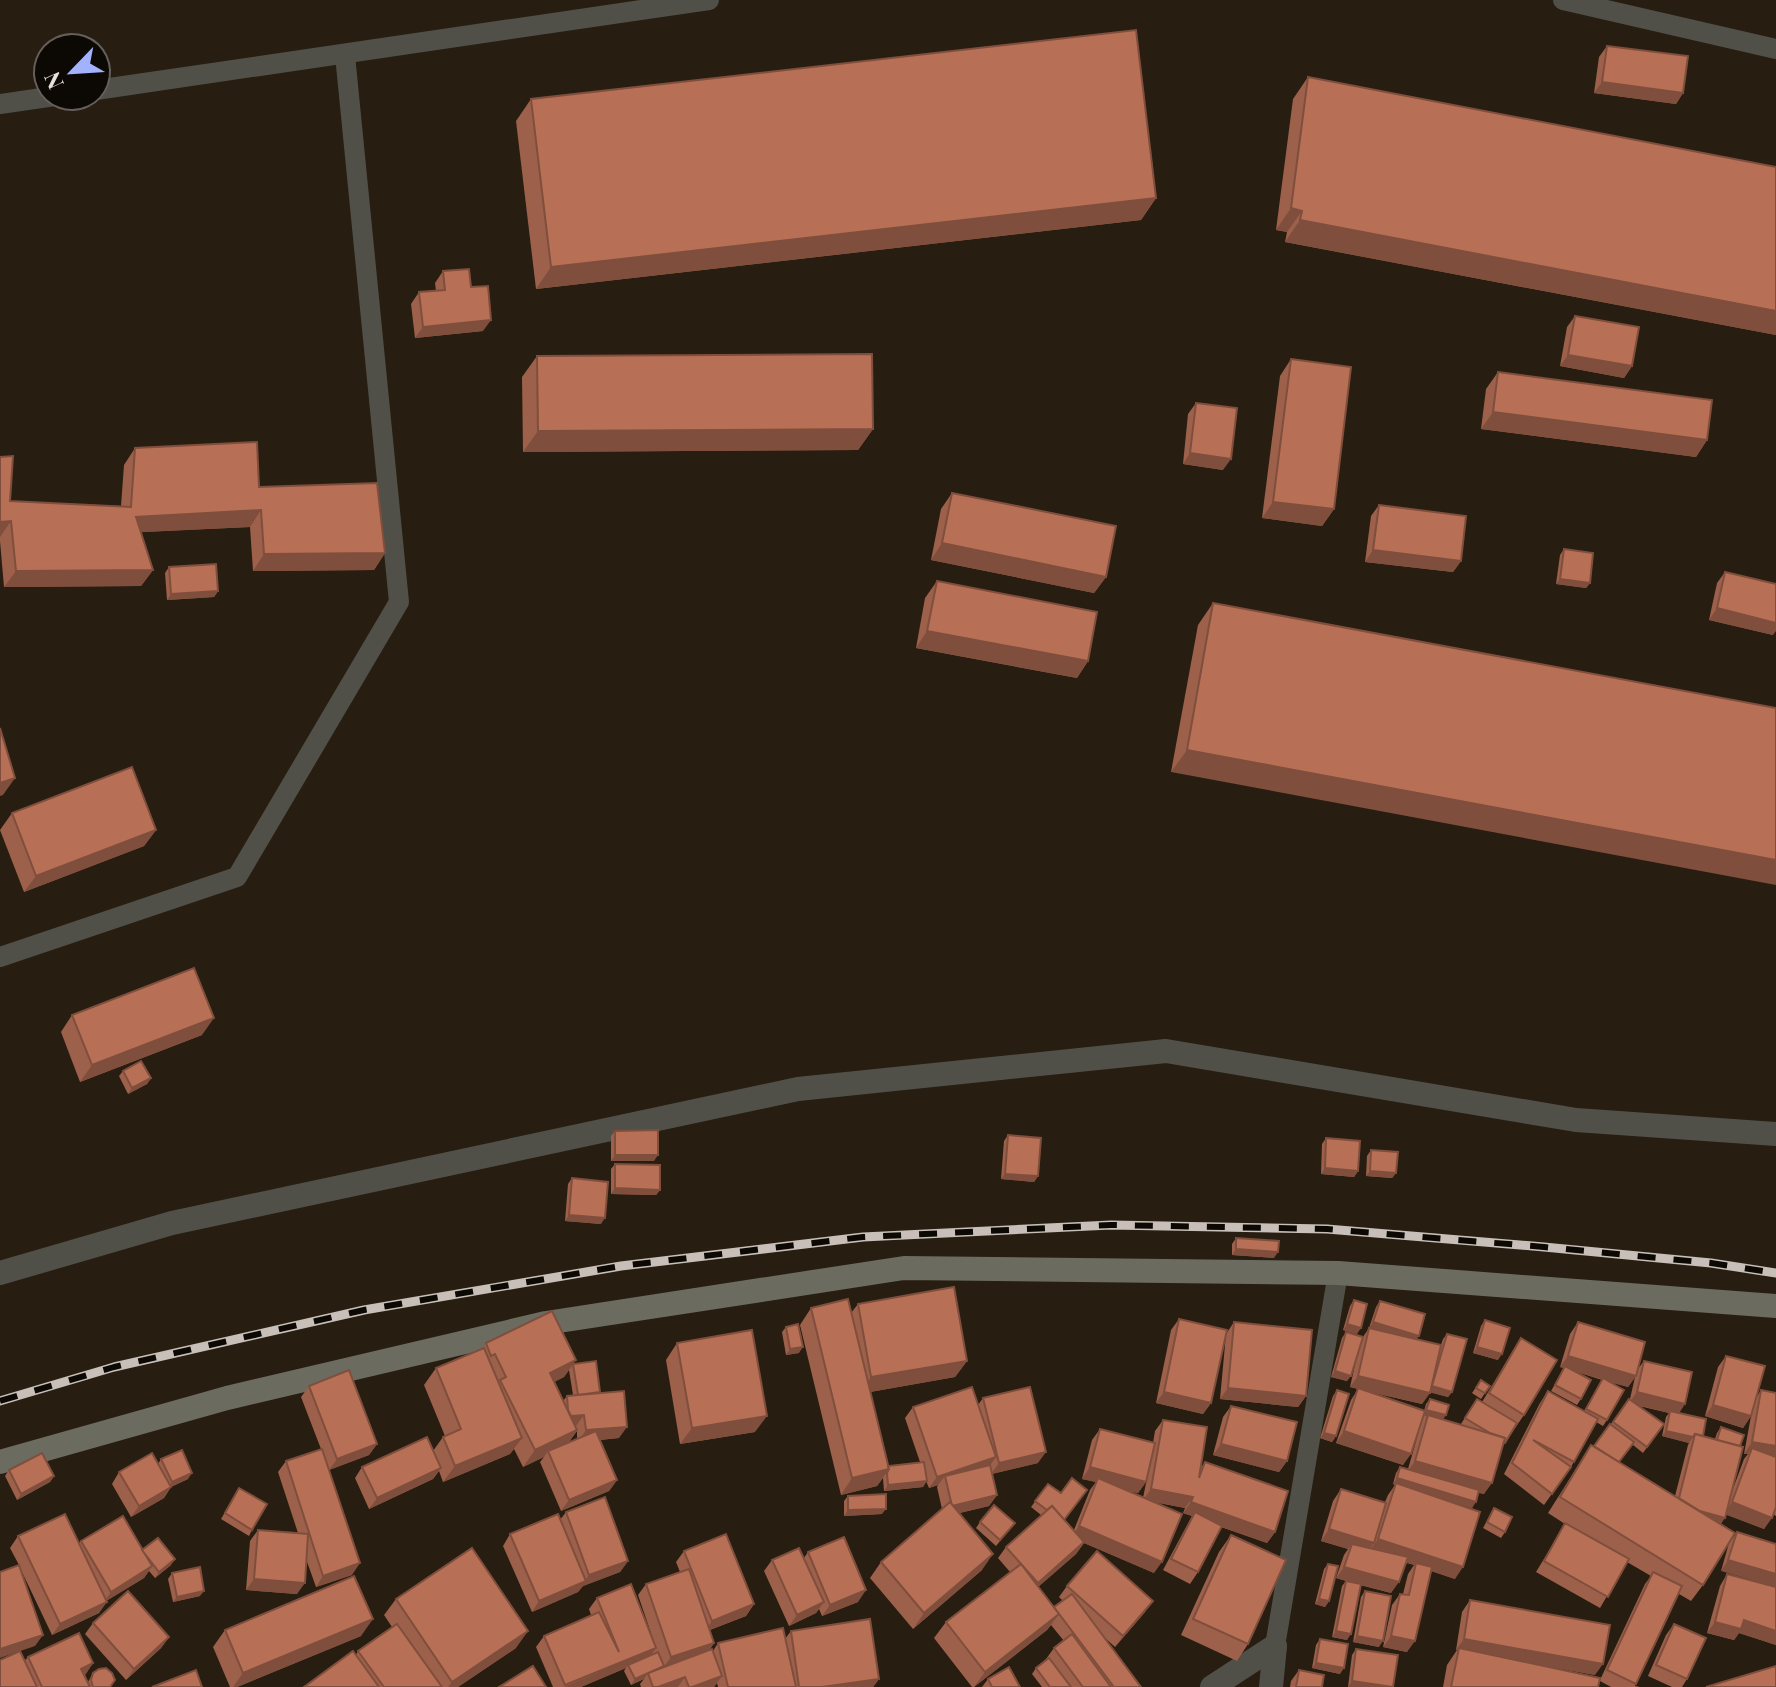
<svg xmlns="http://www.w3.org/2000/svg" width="1776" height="1687" font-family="'Playfair Display',serif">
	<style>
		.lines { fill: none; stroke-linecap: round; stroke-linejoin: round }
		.lane { stroke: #505049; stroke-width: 20 }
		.street { stroke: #505049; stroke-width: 24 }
		.secondary { stroke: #6c6b60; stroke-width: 24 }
		.rail-casing { stroke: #c8c0b8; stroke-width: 9 }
		.rail { stroke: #0c0804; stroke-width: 6; stroke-dasharray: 18; stroke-linecap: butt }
		.wall { fill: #9d604a; fill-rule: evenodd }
		.shaded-wall { fill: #804e3c }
		.building { fill: #b77056; stroke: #804e3c; stroke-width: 2 }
	</style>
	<rect width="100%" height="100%" fill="#271d11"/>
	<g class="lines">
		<g class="lane">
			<polyline points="1563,0 1776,49"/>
			<polyline points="96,90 709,0"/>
			<polyline points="0,104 55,96"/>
			<polyline points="0,957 237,877 399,602 345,55"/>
			<polyline points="1275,1646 1338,1273"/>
		</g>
		<g class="street">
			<polyline points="0,1273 172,1223 798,1089 1166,1051 1576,1120 1776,1134"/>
			<polyline points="1212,1687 1275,1646"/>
			<polyline points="1271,1687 1275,1646"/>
		</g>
		<polyline class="secondary" points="0,1462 227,1398 546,1323 904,1268 1338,1273 1776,1306"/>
		<defs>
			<polyline id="rail" points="0,1401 114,1367 364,1310 621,1266 863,1237 1111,1225 1327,1229 1544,1247 1711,1263 1776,1273"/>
		</defs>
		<use href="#rail" class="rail-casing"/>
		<use href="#rail" class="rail"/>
	</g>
	<g class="wall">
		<polygon points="1607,46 1683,93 1676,104 1594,93 1599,57"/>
		<polygon points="1308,77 1776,167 1776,335 1285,242 1287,232 1276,230 1293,99"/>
		<polygon points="531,99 1156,198 1141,220 536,289 516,121"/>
		<polygon points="443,271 471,287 483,331 415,338 411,304 419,292 436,291 435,283"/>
		<polygon points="1575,316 1632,366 1624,378 1560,366 1567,327"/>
		<polygon points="537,356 873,429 858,450 523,452 522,377"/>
		<polygon points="1291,359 1334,509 1322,526 1262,518 1280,376"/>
		<polygon points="1498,372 1707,440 1696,457 1481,429 1486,389"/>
		<polygon points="1196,403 1223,470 1183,464 1188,414"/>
		<polygon points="135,448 259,487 385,553 374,570 253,571 250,527 141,532 153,570 141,586 4,587 0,541 0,457 10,501 121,506 124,465"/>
		<polygon points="952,493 1106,577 1094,593 931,560 941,509"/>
		<polygon points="1379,505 1461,561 1453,572 1365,562 1371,516"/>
		<polygon points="1564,549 1590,583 1586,588 1556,584 1560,555"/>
		<polygon points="169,567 218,591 214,597 167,600 165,573"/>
		<polygon points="1725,572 1773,635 1709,620 1717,583"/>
		<polygon points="937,581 1088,661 1077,678 916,648 925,598"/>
		<polygon points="1213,603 1776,708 1171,772 1198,625"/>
		<polygon points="12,813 156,830 144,846 24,892 0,830"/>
		<polygon points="72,1015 202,1035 80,1082 61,1032"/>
		<polygon points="123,1071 151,1078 147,1084 128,1094 119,1076"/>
		<polygon points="615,1131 654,1161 611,1161 611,1136"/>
		<polygon points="1008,1135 1038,1176 1034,1182 1001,1179 1004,1141"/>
		<polygon points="1326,1138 1358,1171 1354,1177 1321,1174 1322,1144"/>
		<polygon points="1371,1150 1396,1173 1392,1178 1366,1176 1367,1156"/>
		<polygon points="615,1164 660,1190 656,1195 611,1194 611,1169"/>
		<polygon points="572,1178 601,1224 565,1221 568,1184"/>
		<polygon points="1236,1238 1274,1258 1232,1255 1232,1244"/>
		<polygon points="1354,1300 1357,1334 1343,1330 1350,1306"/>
		<polygon points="1380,1301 1417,1339 1440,1348 1443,1339 1447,1334 1452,1392 1448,1397 1430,1392 1422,1404 1365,1391 1424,1411 1426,1404 1430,1399 1443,1420 1465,1426 1461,1424 1473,1405 1482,1402 1521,1338 1524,1415 1502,1447 1484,1494 1479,1493 1472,1508 1444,1499 1455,1579 1431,1571 1407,1652 1383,1647 1392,1605 1400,1594 1403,1594 1408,1574 1414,1565 1407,1563 1391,1593 1360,1585 1347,1640 1332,1637 1342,1586 1346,1581 1336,1578 1344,1555 1348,1549 1321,1541 1333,1501 1341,1489 1385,1502 1388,1495 1395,1485 1393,1484 1396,1473 1400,1467 1408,1469 1419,1431 1403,1465 1336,1443 1351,1400 1358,1389 1350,1387 1357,1356 1347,1381 1331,1377 1342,1338 1346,1332 1363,1337 1369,1328 1376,1307"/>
		<polygon points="858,1304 967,1361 955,1377 870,1392 888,1466 920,1462 905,1418 913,1407 978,1405 983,1398 1038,1463 992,1474 997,1495 989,1506 959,1513 982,1570 913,1629 870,1578 881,1562 942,1509 937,1487 938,1485 929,1488 926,1481 923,1487 884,1491 883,1478 877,1486 841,1495 800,1325 811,1308 851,1313"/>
		<polygon points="1179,1319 1226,1334 1234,1322 1306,1396 1298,1407 1220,1399 1226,1334 1211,1403 1203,1414 1156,1403 1171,1330"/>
		<polygon points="1485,1320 1498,1360 1473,1353 1481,1326"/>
		<path d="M1578,1322L1637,1370L1644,1361L1679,1413L1703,1436L1715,1439L1717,1433L1721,1427L1740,1446L1730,1497L1744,1459L1748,1454H1744L1751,1416L1743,1428L1705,1416L1718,1367L1726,1356L1756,1398L1761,1390L1776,1393V1516L1773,1514L1764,1529L1726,1514L1721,1524L1703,1585L1691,1601L1679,1594L1635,1686L1640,1687H1611L1600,1681L1598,1687H1443L1447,1665L1457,1650H1456L1462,1612L1470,1600L1595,1675L1535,1664L1600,1680L1645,1584L1651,1576L1627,1562L1600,1608L1536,1572L1565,1524L1548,1513L1591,1445L1594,1446L1630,1399L1635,1377L1628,1387L1613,1383L1607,1420L1603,1426L1596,1422L1571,1467L1544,1505L1504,1474L1540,1403L1548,1391L1584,1411L1602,1380L1577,1372L1581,1399L1577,1405L1551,1391L1564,1368L1560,1367L1570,1334ZM1639,1406L1669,1413L1666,1417L1662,1436L1689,1443L1688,1445L1675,1496L1619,1462L1633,1445L1643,1453L1664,1424Z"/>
		<polygon points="786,1327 799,1353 786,1355 782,1332"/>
		<path d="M486,1343L573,1364L600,1392L619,1438L600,1440L617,1480L609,1491L561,1511L540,1462L544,1457L523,1467L514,1449L510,1454L443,1482L439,1471L433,1479L369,1509L355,1478L362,1467L433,1451L443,1437L445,1436L424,1385L436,1368L482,1349ZM569,1370L573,1395L567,1396L563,1401L554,1382L564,1377ZM577,1431V1439L569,1442Z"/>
		<polygon points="677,1343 755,1432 680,1444 666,1360"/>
		<polygon points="1481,1380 1490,1386 1481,1399 1472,1393"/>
		<polygon points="309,1386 377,1444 369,1455 329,1470 352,1575 316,1587 306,1559 297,1594 246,1590 250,1541 258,1530 298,1533 278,1472 286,1461 321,1449 301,1397"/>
		<polygon points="1337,1390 1336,1436 1332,1442 1320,1438 1333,1396"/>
		<polygon points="1231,1406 1287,1461 1279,1472 1213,1455 1223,1417"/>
		<path d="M1163,1420L1200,1469L1205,1462L1275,1532L1267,1543L1221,1527L1198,1572L1190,1584L1163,1570L1192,1516L1183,1513L1185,1508L1154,1502V1573L1084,1543L1076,1554L1038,1587L1054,1607L1063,1601L1059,1597L1067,1586L1145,1612L1115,1647L1104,1637L1141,1687H1042L1032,1674L1036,1668L1046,1659L1054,1648L1064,1641L1051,1625L1047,1630L974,1687H972L934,1638L946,1622L1010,1572L998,1558L1006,1547L1041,1515L1031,1507L1048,1484L1065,1520L1074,1530L1090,1490L1096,1482L1082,1479L1092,1440L1100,1429L1153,1443L1155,1431ZM1148,1473L1143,1498L1125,1490L1138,1493L1146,1482Z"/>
		<polygon points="161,1459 188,1479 171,1487 164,1498 131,1517 112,1484 119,1472 158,1464"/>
		<polygon points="9,1470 54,1476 50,1482 17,1500 5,1476"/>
		<polygon points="239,1488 252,1530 249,1536 221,1519"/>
		<polygon points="848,1496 882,1514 844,1516 844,1501"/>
		<polygon points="1494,1508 1505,1532 1501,1538 1483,1528"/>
		<polygon points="566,1512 628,1561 620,1572 583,1586 578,1592 532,1612 503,1546 510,1534 560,1520"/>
		<polygon points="980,1522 1015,1523 996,1546 976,1528"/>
		<polygon points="1737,1532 1776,1544 1721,1571 1729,1543"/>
		<polygon points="1231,1535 1248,1644 1237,1661 1181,1635 1219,1552"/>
		<polygon points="18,1536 79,1543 81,1541 142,1550 171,1565 155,1578 149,1571 144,1578 106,1601 99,1613 52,1635 21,1570 35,1646 19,1565 10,1548"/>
		<polygon points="684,1551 754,1604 746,1616 710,1630 714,1643 709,1651 713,1651 718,1643 785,1639 791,1631 879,1679 873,1687 718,1687 717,1683 714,1687 641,1687 640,1684 644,1679 631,1685 624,1671 626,1668 581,1687 553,1687 536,1647 544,1636 591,1615 589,1609 597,1598 654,1642 638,1595 646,1584 680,1572 676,1562"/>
		<polygon points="808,1552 858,1602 822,1616 819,1609 816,1613 789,1626 764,1571 772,1560 804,1558"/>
		<polygon points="1328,1564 1329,1601 1325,1607 1315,1604 1324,1569"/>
		<polygon points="172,1573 200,1596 173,1602 168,1579"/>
		<polygon points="1727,1574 1776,1587 1776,1645 1739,1633 1734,1640 1707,1633 1720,1586"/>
		<polygon points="1365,1591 1379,1647 1353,1642 1361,1597"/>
		<polygon points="396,1599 516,1648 458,1687 304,1687 356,1655 358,1651 392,1627 384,1615"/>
		<polygon points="93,1623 169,1637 161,1648 126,1680 85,1634"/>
		<polygon points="1674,1624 1687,1679 1682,1687 1672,1687 1648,1676 1666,1635"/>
		<polygon points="225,1630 361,1636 237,1687 230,1687 213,1647"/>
		<polygon points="1320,1639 1340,1674 1312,1668 1316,1645"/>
		<polygon points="1356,1649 1393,1687 1348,1687 1352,1655"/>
		<polygon points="28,1657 93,1663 85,1675 88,1682 93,1673 110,1687 0,1687"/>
		<polygon points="1299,1670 1322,1687 1290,1687 1291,1681"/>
		<polygon points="988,1679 1020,1687 982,1687"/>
	</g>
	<g class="shaded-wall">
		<polygon points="1602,82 1683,93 1676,104 1594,93"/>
		<polygon points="1156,198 1141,220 536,289 551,267"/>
		<polygon points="1291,208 1302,211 1287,232 1276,230"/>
		<polygon points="1300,220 1776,311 1776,335 1285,242"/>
		<polygon points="491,320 483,331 415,338 423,327"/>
		<polygon points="1568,355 1632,366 1624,378 1560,366"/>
		<polygon points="1493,412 1707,440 1696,457 1481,429"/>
		<polygon points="873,429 858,450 523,452 538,431"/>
		<polygon points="1190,453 1231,459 1223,470 1183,464"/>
		<polygon points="1273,502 1334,509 1322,526 1262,518"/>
		<polygon points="261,510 250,527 125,533 136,517"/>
		<polygon points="11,521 0,537 0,522"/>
		<polygon points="942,543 1106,577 1094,593 931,560"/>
		<polygon points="1373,550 1461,561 1453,572 1365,562"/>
		<polygon points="385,553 374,570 253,571 264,554"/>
		<polygon points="153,570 141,586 4,587 16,571"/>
		<polygon points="1560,579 1590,583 1586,588 1556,584"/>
		<polygon points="218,591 214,597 167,600 171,594"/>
		<polygon points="1717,608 1776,623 1776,631 1773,635 1709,620"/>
		<polygon points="927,631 1088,661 1077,678 916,648"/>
		<polygon points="1187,750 1776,860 1776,885 1171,772"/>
		<polygon points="15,778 3,795 0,796 0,783"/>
		<polygon points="156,830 144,846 24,892 36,876"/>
		<polygon points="214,1018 202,1035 80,1082 92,1065"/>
		<polygon points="151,1078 147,1084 128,1094 132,1088"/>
		<polygon points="615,1155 658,1155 654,1161 611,1161"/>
		<polygon points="1325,1168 1358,1171 1354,1177 1321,1174"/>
		<polygon points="1370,1171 1396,1173 1392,1178 1366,1176"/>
		<polygon points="1005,1174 1038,1176 1034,1182 1001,1179"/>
		<polygon points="615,1188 660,1190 656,1195 611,1194"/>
		<polygon points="569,1215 605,1218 601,1224 565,1221"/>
		<polygon points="1236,1249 1278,1252 1274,1258 1232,1255"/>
		<polygon points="1373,1322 1419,1336 1415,1341 1369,1328"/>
		<polygon points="1347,1324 1361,1328 1357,1334 1343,1330"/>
		<polygon points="803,1347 799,1353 786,1355 790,1349"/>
		<polygon points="1477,1347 1502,1354 1498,1360 1473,1353"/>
		<polygon points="1568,1356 1636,1376 1628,1387 1560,1367"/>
		<polygon points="576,1360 564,1377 538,1390 550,1373"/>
		<polygon points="967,1361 955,1377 859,1394 871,1377"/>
		<polygon points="1335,1371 1351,1376 1347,1381 1331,1377"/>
		<polygon points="1358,1376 1430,1393 1422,1404 1350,1387"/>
		<polygon points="1432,1386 1452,1392 1448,1397 1428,1392"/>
		<polygon points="1228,1388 1306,1396 1298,1407 1220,1399"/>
		<polygon points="1164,1392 1211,1403 1203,1414 1156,1403"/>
		<polygon points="1637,1392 1685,1404 1678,1415 1670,1411 1669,1413 1629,1403"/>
		<polygon points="1713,1405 1751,1416 1743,1428 1705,1416"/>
		<polygon points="1426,1410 1446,1415 1442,1421 1422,1415"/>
		<polygon points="584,1415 576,1426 560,1427 568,1416"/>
		<polygon points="767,1416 755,1432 680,1444 692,1428"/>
		<polygon points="627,1427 619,1438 578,1442 586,1430"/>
		<polygon points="577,1430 566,1446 548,1451 544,1457 523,1467 535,1450"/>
		<polygon points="1344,1431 1411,1454 1403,1465 1336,1443"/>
		<polygon points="1666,1431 1693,1437 1689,1443 1662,1436"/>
		<polygon points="1324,1433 1336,1436 1332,1442 1320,1438"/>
		<polygon points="522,1438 510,1454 443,1482 455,1466"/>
		<polygon points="1752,1442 1776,1446 1776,1457 1752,1448 1748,1454 1744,1454"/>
		<polygon points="377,1444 369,1455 329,1470 337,1459"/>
		<polygon points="1221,1444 1287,1461 1279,1472 1213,1455"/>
		<polygon points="1046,1452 1038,1463 991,1474 999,1463"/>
		<polygon points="996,1457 988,1468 945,1476 938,1485 929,1488 937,1477"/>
		<polygon points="1415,1461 1492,1483 1484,1494 1407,1472"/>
		<polygon points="1090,1467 1146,1482 1138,1493 1097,1482 1098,1478 1096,1482 1082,1479"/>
		<polygon points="441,1468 433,1479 369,1509 377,1498"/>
		<polygon points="889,1469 877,1486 841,1495 852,1478"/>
		<polygon points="192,1473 188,1479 168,1488 172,1482"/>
		<polygon points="54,1476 50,1482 17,1500 21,1494"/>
		<polygon points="1397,1478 1476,1502 1472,1508 1393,1484"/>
		<polygon points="617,1480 609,1491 561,1511 569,1500"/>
		<polygon points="927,1481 923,1487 884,1491 888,1485"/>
		<polygon points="171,1487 164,1498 131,1517 139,1506"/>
		<polygon points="1151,1489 1193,1497 1185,1508 1143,1500"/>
		<polygon points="997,1495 989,1506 944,1517 952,1506"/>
		<polygon points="1191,1502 1275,1532 1267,1543 1193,1517 1195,1512 1192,1516 1183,1513"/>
		<polygon points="1732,1502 1772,1518 1764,1529 1724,1514"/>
		<polygon points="1677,1505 1725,1518 1717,1529"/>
		<polygon points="886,1509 882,1514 844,1516 848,1510"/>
		<polygon points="1079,1526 1162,1562 1154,1573 1084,1543 1076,1554 1030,1594"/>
		<polygon points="1329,1529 1374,1543 1366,1554 1352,1544 1348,1549 1321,1541"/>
		<polygon points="1378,1539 1463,1567 1455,1579 1370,1550"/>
		<polygon points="993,1554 982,1570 913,1629 924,1613"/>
		<polygon points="175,1559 171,1565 155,1578 159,1572"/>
		<polygon points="1728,1560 1776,1574 1776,1587 1721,1571"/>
		<polygon points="628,1561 620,1572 583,1586 578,1592 532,1612 539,1601 584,1582 589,1575"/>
		<polygon points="360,1563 352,1575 316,1587 323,1576"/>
		<polygon points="152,1566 144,1578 103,1603 111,1592"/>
		<polygon points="1344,1567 1399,1582 1391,1593 1336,1578"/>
		<polygon points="254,1579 305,1583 297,1594 246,1590"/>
		<polygon points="866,1590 858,1602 822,1616 830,1605"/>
		<polygon points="204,1591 200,1596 173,1602 177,1597"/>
		<polygon points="1319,1599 1329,1601 1325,1607 1315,1604"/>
		<polygon points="1153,1601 1145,1612 1115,1647 1123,1636"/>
		<polygon points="107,1602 99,1613 52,1635 60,1624"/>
		<polygon points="824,1602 816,1613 789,1626 797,1615"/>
		<polygon points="754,1604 746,1616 704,1632 712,1621"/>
		<polygon points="1059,1614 1047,1630 974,1687 985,1672"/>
		<polygon points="373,1619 361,1636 237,1687 233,1687 243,1673"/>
		<polygon points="1744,1620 1776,1631 1776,1645 1739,1633 1734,1640 1707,1633 1715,1622"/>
		<polygon points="528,1631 516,1648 458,1687 448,1687 452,1682"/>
		<polygon points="1336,1631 1351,1634 1347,1640 1332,1637"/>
		<polygon points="43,1635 35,1646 0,1658 0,1649"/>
		<polygon points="1357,1636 1383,1641 1379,1647 1353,1642"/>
		<polygon points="1391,1636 1415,1641 1407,1652 1383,1647"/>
		<polygon points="169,1637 161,1648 126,1680 134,1669"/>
		<polygon points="1464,1639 1603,1664 1595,1675 1456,1650"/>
		<polygon points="714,1643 706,1654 663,1668 671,1657"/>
		<polygon points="656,1648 648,1659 628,1665 626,1668 581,1687 564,1687"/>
		<polygon points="93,1663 85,1675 81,1669"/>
		<polygon points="1316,1663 1344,1668 1340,1674 1312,1668"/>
		<polygon points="648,1673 644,1679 631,1685 635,1679"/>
		<polygon points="722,1676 714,1687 692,1687"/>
		<polygon points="685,1677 678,1687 658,1687"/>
		<polygon points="879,1679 873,1687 822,1687"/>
		<polygon points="1352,1681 1390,1687 1348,1687"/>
	</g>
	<g class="building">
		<polygon points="1136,30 1156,198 551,267 531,99"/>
		<polygon points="1607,46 1688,56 1683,93 1602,82"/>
		<polygon points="1308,77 1776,167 1776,311 1300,220 1302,211 1291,208"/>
		<polygon points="469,269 471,287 488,286 491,320 423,327 419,292 445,290 443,271"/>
		<polygon points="1575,316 1639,327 1632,366 1568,355"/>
		<polygon points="872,354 873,429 538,431 537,356"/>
		<polygon points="1291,359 1351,367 1334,509 1273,502"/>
		<polygon points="1498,372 1712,400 1707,440 1493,412"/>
		<polygon points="1196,403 1237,408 1231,459 1190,453"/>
		<polygon points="257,442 259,487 377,483 385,553 264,554 261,510 136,517 153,570 16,571 11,521 0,522 0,457 13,456 10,501 131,507 135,448"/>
		<polygon points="952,493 1116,526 1106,577 942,543"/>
		<polygon points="1379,505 1466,516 1461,561 1373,550"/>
		<polygon points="1564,549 1593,553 1590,583 1560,579"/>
		<polygon points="216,564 218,591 171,594 169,567"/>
		<polygon points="1725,572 1776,584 1776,623 1717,608"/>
		<polygon points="937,581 1097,612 1088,661 927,631"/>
		<polygon points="1213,603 1776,708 1776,860 1187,750"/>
		<polygon points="0,728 15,778 0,783"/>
		<polygon points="132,767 156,830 36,876 12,813"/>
		<polygon points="194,968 214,1018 92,1065 72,1015"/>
		<polygon points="141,1061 151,1078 132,1088 123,1071"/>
		<polygon points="658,1130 658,1155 615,1155 615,1131"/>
		<polygon points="1008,1135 1041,1138 1038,1176 1005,1174"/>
		<polygon points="1326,1138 1360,1141 1358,1171 1325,1168"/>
		<polygon points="1371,1150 1398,1152 1396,1173 1370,1171"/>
		<polygon points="615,1164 660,1165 660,1190 615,1188"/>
		<polygon points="572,1178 608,1182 605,1218 569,1215"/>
		<polygon points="1236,1238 1279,1241 1278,1252 1236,1249"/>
		<polygon points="954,1287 967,1361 871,1377 858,1304"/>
		<polygon points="848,1299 889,1469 852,1478 811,1308"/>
		<polygon points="1354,1300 1367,1304 1361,1328 1347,1324"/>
		<polygon points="1380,1301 1425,1314 1419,1336 1373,1322"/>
		<polygon points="552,1311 576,1360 550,1373 577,1430 535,1450 500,1380 506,1377 495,1354 491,1356 486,1343"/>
		<polygon points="1179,1319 1227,1330 1211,1403 1164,1392"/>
		<polygon points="1485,1320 1510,1328 1502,1354 1477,1347"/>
		<polygon points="1234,1322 1312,1330 1306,1396 1228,1388"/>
		<polygon points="1578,1322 1645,1342 1636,1376 1568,1356"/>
		<polygon points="798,1324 803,1347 790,1349 786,1327"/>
		<polygon points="1369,1328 1441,1345 1430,1393 1358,1376"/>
		<polygon points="752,1330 767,1416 692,1428 677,1343"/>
		<polygon points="1346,1332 1363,1337 1351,1376 1335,1371"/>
		<polygon points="1447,1334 1467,1339 1452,1392 1432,1386"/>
		<polygon points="1521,1338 1557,1360 1524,1415 1489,1393"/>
		<polygon points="484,1348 522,1438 455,1466 443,1437 461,1429 436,1368"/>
		<polygon points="1726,1356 1765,1366 1751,1416 1713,1405"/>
		<polygon points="596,1361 600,1392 578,1395 573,1364"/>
		<polygon points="1644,1361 1692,1372 1685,1404 1637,1392"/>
		<polygon points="1565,1366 1591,1380 1581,1399 1555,1385"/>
		<polygon points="349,1370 377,1444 337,1459 309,1386"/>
		<polygon points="1603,1378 1624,1390 1607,1420 1586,1409"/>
		<polygon points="1481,1380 1490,1386 1485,1393 1476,1388"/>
		<polygon points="972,1387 996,1457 937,1477 913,1407"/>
		<polygon points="1030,1387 1046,1452 999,1463 983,1398"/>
		<polygon points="1358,1388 1425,1411 1411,1454 1344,1431"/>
		<polygon points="1337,1390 1349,1394 1336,1436 1324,1433"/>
		<polygon points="1761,1390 1776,1393 1776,1446 1752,1442"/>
		<polygon points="624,1391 627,1427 586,1430 584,1415 571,1416 568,1410 567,1396"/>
		<polygon points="1548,1391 1598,1419 1574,1462 1533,1440 1571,1467 1552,1494 1512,1463"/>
		<polygon points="1430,1399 1449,1405 1446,1415 1426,1410"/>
		<polygon points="1477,1399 1517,1423 1505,1443 1503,1442 1505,1438 1490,1433 1465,1418"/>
		<polygon points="1629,1399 1664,1424 1647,1447 1613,1422"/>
		<polygon points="1231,1406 1297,1422 1287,1461 1221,1444"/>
		<polygon points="1670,1411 1706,1419 1703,1436 1695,1434 1693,1437 1666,1431"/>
		<polygon points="1428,1415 1505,1438 1492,1483 1415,1461"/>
		<polygon points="1163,1420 1207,1427 1199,1478 1205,1462 1288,1491 1275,1532 1191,1502 1193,1497 1151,1489"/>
		<polygon points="1610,1424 1634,1442 1619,1462 1594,1446"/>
		<polygon points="1721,1427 1744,1435 1740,1446 1717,1440"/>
		<polygon points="1100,1429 1155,1443 1146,1482 1090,1467"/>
		<polygon points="596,1431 617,1480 569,1500 548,1451"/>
		<polygon points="1695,1434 1743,1447 1725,1518 1700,1511 1679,1498"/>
		<polygon points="427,1437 441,1468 377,1498 362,1467"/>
		<polygon points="1591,1445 1735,1533 1703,1585 1560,1497"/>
		<polygon points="1752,1448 1776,1457 1776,1507 1772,1518 1732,1502"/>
		<polygon points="322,1449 360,1563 323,1576 286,1461"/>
		<polygon points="182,1450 192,1473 172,1482 161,1459"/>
		<polygon points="42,1453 54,1476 21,1494 9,1470"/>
		<polygon points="152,1453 171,1487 139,1506 119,1472"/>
		<polygon points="924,1462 927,1481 888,1485 887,1473 889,1469 888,1466"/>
		<polygon points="990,1465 997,1495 952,1506 945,1476"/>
		<polygon points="1400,1467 1479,1490 1476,1502 1397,1478"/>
		<polygon points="1072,1478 1087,1490 1064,1520 1052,1506 1047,1510 1035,1501 1048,1484 1061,1493"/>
		<polygon points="1098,1478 1182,1514 1162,1562 1079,1526"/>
		<polygon points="1396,1483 1480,1512 1463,1567 1378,1539"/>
		<polygon points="239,1488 267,1504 252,1530 225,1513"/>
		<polygon points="1341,1489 1386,1503 1374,1543 1329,1529"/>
		<polygon points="886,1494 886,1509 848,1510 848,1496"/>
		<polygon points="605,1497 628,1561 589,1575 566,1512"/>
		<polygon points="950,1502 993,1554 924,1613 881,1562"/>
		<polygon points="994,1505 1015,1523 1000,1540 980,1522"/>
		<polygon points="1052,1506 1084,1542 1038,1583 1006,1547"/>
		<polygon points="1494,1508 1512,1517 1505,1532 1487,1522"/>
		<polygon points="1195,1512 1222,1526 1198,1572 1171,1559"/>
		<polygon points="65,1514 107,1602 60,1624 18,1536"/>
		<polygon points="558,1514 586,1581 539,1601 510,1534"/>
		<polygon points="123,1516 152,1566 111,1592 81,1541"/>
		<polygon points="1565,1523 1629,1559 1608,1597 1544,1561"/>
		<polygon points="258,1530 308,1534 305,1583 254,1579"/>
		<polygon points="1737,1532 1776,1544 1776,1574 1728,1560"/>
		<polygon points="726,1534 754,1604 712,1621 684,1551"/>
		<polygon points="1231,1535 1286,1560 1248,1644 1193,1619"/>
		<polygon points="844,1537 866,1590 830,1605 808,1552"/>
		<polygon points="158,1538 175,1559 159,1572 142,1550"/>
		<polygon points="1352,1544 1408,1557 1399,1582 1344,1567"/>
		<polygon points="472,1548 528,1631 452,1682 396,1599"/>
		<polygon points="799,1548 824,1602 797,1615 772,1560"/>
		<polygon points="1097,1551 1153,1601 1123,1636 1067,1586"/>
		<polygon points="1416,1563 1432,1567 1415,1641 1391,1636 1400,1594 1409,1595"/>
		<polygon points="1021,1564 1059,1614 985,1672 946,1622"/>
		<polygon points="1328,1564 1338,1566 1329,1601 1319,1599"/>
		<polygon points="19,1565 43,1635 0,1649 0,1572"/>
		<polygon points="200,1567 204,1591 177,1597 172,1573"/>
		<polygon points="689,1569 714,1643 671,1657 646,1584"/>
		<polygon points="1653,1572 1682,1586 1636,1684 1607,1670"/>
		<polygon points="1727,1574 1776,1587 1776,1631 1744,1620 1741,1629 1715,1622"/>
		<polygon points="354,1576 373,1619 243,1673 225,1630"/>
		<polygon points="1346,1581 1361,1584 1351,1634 1336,1631"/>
		<polygon points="631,1584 656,1648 565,1685 544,1636 599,1612 619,1652 597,1598"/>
		<polygon points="128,1591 169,1637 134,1669 93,1623"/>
		<polygon points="1365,1591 1391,1596 1383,1641 1357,1636"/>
		<polygon points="1072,1594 1141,1687 1114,1687 1054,1607"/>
		<polygon points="1470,1600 1610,1625 1603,1664 1464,1639"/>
		<polygon points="870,1619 879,1679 822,1687 799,1687 791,1631"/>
		<polygon points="397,1624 442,1687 384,1687 358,1651"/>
		<polygon points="1674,1624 1706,1638 1687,1679 1656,1665"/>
		<polygon points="783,1628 796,1687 728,1687 718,1643"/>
		<polygon points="79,1633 93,1663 81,1669 90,1687 42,1687 28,1657"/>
		<polygon points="1072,1634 1111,1687 1083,1687 1054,1648"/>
		<polygon points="1320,1639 1348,1644 1344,1668 1316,1663"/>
		<polygon points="1459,1648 1600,1678 1598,1687 1451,1687"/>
		<polygon points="712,1649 722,1676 692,1687 689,1687 685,1677 658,1687 653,1687 648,1673"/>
		<polygon points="1356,1649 1398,1655 1393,1687 1352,1681"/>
		<polygon points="20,1651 37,1687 0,1687 0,1660"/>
		<polygon points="353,1651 379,1687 304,1687"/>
		<polygon points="658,1652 664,1666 635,1679 628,1665"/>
		<polygon points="1049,1658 1071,1687 1050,1687 1036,1668"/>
		<polygon points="533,1666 546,1687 499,1687"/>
		<polygon points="1776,1666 1776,1687 1706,1687"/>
		<polygon points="1009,1667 1020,1687 992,1687 988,1679"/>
		<polygon points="106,1668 112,1673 115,1680 110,1687 93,1687 91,1680 93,1673 99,1669"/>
		<polygon points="196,1670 202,1687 152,1687"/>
		<polygon points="1299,1670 1324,1675 1322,1687 1296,1687"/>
	</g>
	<g transform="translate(72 72) rotate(245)"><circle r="38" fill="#0c0804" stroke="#645f5a" stroke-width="2"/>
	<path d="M0-6L14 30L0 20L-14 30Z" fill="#a3b2fd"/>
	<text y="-12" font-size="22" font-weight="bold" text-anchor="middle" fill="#e9e2da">N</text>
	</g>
</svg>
